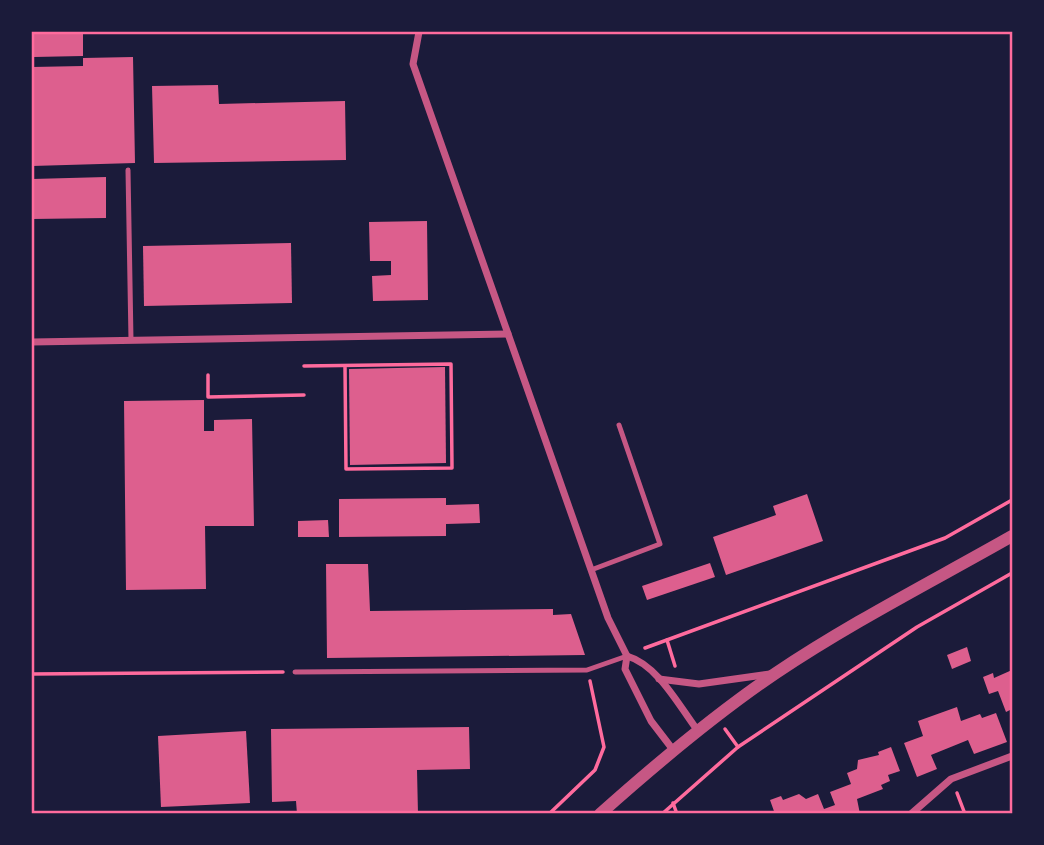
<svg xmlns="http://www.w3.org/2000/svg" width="1044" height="845" font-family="'Fira Sans',sans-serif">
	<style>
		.building { fill: #dd5f8e }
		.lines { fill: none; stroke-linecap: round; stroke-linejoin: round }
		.path { stroke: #ff6b9d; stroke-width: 3.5 }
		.service { stroke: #c65784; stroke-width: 5 }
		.minor { stroke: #c65784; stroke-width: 7 }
		.tertiary { stroke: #c65784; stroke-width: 12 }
		.neatline { fill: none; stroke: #ff6b9d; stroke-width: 2.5 }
	</style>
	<rect width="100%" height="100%" fill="#1b1b3a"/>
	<g class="building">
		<polygon points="34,32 83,32 83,56 34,57"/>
		<polygon points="133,57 135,163 32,166 32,67 83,66 83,58"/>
		<polygon points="218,85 219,104 345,101 346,160 154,163 152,86"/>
		<polygon points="106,177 106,218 32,219 32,179"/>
		<polygon points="427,221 428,300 373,301 372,276 391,275 391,261 370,261 369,222"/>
		<polygon points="291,243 292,303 144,306 143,246"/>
		<polygon points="445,367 446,463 350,465 349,369"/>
		<polygon points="204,400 204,431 214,431 214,420 252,419 254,526 205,526 206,589 126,590 124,401"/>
		<polygon points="807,494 823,541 726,575 713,537 776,515 773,506"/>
		<polygon points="446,498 446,505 479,504 480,523 446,524 446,536 339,537 339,499"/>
		<polygon points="328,520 329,537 298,537 298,521"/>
		<polygon points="710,563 715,577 647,600 642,586"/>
		<polygon points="326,564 368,564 370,611 553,609 553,615 571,614 585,655 327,658"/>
		<polygon points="967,647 971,661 952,669 947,655"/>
		<polygon points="1012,670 1012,709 1006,712 998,691 989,694 983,677 993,673 994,678"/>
		<polygon points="957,707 961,721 980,714 982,718 996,713 1007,742 974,754 968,740 931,755 937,769 917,777 904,743 923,736 918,721"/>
		<polygon points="469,727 470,769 417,770 418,814 297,814 296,801 272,802 271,729"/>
		<polygon points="246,731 250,803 161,807 158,736"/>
		<polygon points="891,747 900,771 888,775 890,781 881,785 883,789 857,799 860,814 775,814 770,800 781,796 783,800 799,794 806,799 818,794 824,809 835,805 830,792 851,784 847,773 857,769 858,760 879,755 878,752"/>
	</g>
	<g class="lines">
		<g class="path">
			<polyline points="304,366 451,364 452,468 346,469 345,366"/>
			<polyline points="208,375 208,397 304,395"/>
			<polyline points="667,640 675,666"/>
			<polyline points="645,648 945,538 1012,500"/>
			<polyline points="32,674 283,672"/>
			<polyline points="725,729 738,747"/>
			<polyline points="957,793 965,814"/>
			<polyline points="673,803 677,814"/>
			<polyline points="549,814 595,770 604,747 590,681"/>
			<polyline points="662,814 738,747 917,627 1012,573"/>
		</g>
		<g class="service">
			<polyline points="128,170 131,340"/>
			<polyline points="591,570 660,544 619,425"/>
			<polyline points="295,672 587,670 627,656"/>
		</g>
		<g class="minor">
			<polyline points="419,32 413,64 608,618 627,656 625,669 651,721 674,751"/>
			<polyline points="32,342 508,334"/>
			<path d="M627,656C658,665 679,706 698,731"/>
			<polyline points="659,679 699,684 770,674"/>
			<polyline points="911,814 951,779 1012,756"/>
		</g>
		<path class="tertiary" d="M600,814C656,764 714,715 776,673C852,622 933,581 1012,536"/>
	</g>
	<rect width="1044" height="845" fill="none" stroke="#1b1b3a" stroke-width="66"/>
	<rect x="33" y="33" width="978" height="779" class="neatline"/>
</svg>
